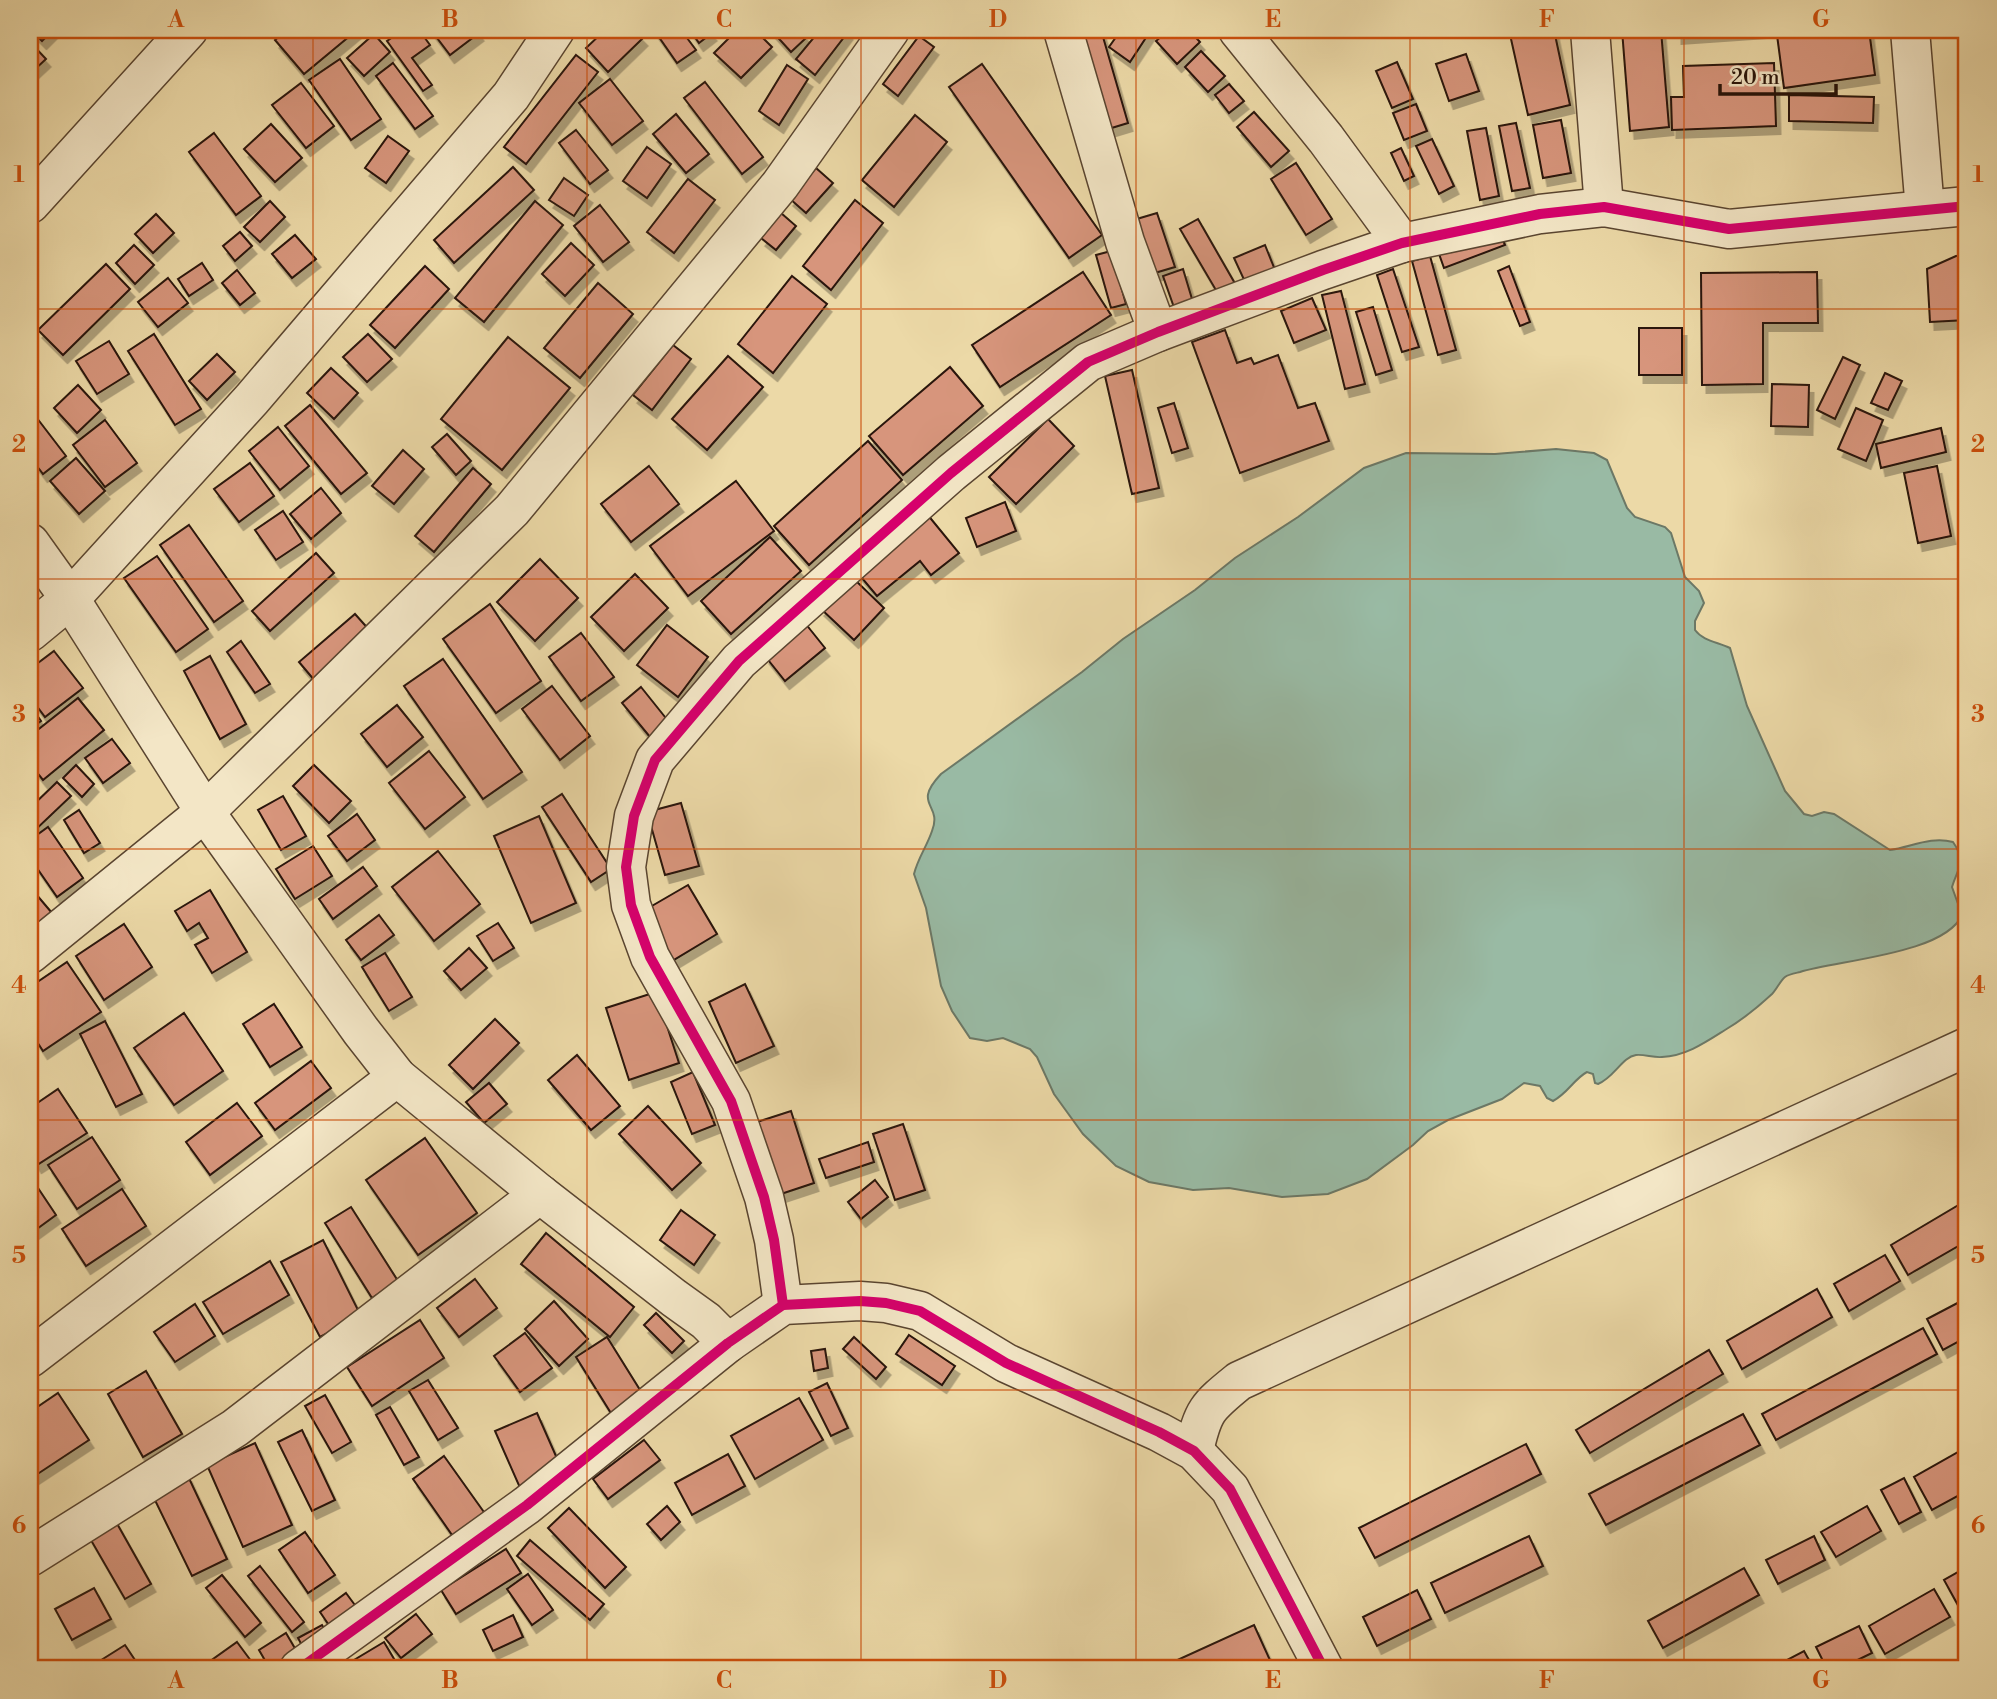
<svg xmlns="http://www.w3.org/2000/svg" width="1997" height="1699" font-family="'Libre Bodoni',serif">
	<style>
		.water { fill: #99baa4; stroke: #6c7866; stroke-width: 2 }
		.building { fill: #d7957c; stroke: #291409; stroke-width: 2; filter: url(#shadow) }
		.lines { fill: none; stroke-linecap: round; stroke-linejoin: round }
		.minor-casing { stroke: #5a4530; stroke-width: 41 }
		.minor { stroke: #f3e6c6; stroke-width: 38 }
		.cycleway-casing { stroke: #f3e6c6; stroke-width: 15 }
		.cycleway { stroke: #d6006c; stroke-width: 10 }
		.grid { fill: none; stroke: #cb4f0c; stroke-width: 2; stroke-opacity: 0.55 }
		.neatline { fill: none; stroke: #cb4f0c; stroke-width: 2.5 }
		.grid-label { font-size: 23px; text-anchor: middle; font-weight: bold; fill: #cb4f0c }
	</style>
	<defs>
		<filter id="shadow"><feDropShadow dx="4.5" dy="8" stdDeviation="0" flood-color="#0004"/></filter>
	</defs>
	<rect width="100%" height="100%" fill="#ecd9a7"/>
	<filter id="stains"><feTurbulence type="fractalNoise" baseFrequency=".00286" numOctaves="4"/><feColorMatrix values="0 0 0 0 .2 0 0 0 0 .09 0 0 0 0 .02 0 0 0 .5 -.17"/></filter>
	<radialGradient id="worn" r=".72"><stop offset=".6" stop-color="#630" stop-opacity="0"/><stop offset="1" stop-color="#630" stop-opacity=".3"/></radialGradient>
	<path class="water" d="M1556,449L1594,453L1607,460L1627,508L1635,517L1665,527L1671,533L1685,577L1699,591L1704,603L1695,621V630C1703,641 1718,642 1730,648L1747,706L1785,791L1804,814L1812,816L1824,812L1834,814L1890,850C1911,847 1931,836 1953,842C1967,862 1958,867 1952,887L1962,915C1945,954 1839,960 1800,972C1796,973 1789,974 1785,977C1780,981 1777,989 1772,994C1758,1007 1742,1020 1725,1030C1706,1042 1686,1056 1662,1057C1654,1058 1644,1054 1636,1055C1622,1057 1614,1078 1598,1084L1595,1083L1593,1074L1587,1072C1574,1079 1568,1093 1553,1101L1547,1098L1540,1086L1524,1083L1502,1099L1448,1120L1428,1131L1413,1145L1367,1179L1328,1194L1282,1197L1229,1188L1193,1190L1149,1182L1116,1166L1083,1134L1067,1112L1054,1094L1037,1057L1030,1049L1003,1038L987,1041L970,1038L952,1011L941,986L926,908L914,874C918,858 927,846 932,831C943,803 911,806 941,774L1082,672L1123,639L1195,590L1235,558L1298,517L1364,468L1406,453L1495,454Z"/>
	<g class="building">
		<polygon points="31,30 53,30 42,41"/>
		<polygon points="287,30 357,30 304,74 275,40"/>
		<polygon points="403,30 419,30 430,45 412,58 432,85 423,91 387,41"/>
		<polygon points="431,30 477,30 479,33 450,55"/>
		<polygon points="605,30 635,30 643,38 608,72 586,48"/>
		<polygon points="654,30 681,30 696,50 677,63"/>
		<polygon points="690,30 709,30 712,33 699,43"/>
		<polygon points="737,30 755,30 772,47 741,78 714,53"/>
		<polygon points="771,30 800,30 807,37 791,52"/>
		<polygon points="820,30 845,30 848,32 815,75 796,59"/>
		<polygon points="1074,30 1101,30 1128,123 1105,130"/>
		<polygon points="1121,30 1151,30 1130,62 1109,47"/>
		<polygon points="1169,30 1189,30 1200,42 1177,64 1156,41"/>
		<polygon points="1509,30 1554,30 1570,105 1528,115"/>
		<polygon points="1622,30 1661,30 1669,127 1630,131"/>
		<polygon points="1677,30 1763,30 1677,36"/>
		<polygon points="1815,30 1869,30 1875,75 1784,88 1777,35"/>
		<polygon points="1967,31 1967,63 1962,32"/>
		<polygon points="374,34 390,52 364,76 347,58"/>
		<polygon points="919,36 934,47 898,96 883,84"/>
		<polygon points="30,42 46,59 30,74"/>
		<polygon points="1201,51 1225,76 1208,92 1185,67"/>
		<polygon points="1466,54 1479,91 1449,101 1436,64"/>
		<polygon points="576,55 598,72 526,164 504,147"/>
		<polygon points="340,59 381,119 351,140 309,80"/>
		<polygon points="1397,62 1413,99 1392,108 1376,71"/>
		<polygon points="393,63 433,116 415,129 376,76"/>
		<polygon points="1774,63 1776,126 1672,130 1671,97 1684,97 1683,66"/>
		<polygon points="982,64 1102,235 1069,258 949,87"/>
		<polygon points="787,65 808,79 779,125 759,111"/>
		<polygon points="610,79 643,121 612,145 579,103"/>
		<polygon points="705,82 763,157 742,174 684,98"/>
		<polygon points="301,83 334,126 306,148 272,105"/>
		<polygon points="1229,84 1244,101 1229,113 1215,95"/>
		<polygon points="1789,95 1874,97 1873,123 1789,121"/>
		<polygon points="1416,104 1427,131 1404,140 1393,113"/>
		<polygon points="1254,112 1289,151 1271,167 1237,127"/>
		<polygon points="676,114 709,154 686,173 653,134"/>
		<polygon points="915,115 947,142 894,207 862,180"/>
		<polygon points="1561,120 1571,173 1543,178 1533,125"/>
		<polygon points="1516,123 1530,188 1512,191 1499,126"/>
		<polygon points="271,124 302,158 275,182 244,149"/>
		<polygon points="1486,128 1499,196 1480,200 1467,131"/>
		<polygon points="576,130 608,170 590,184 559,143"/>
		<polygon points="214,133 261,196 236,215 189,152"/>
		<polygon points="388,136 409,151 386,183 365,168"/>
		<polygon points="1432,139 1454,186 1439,194 1416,146"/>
		<polygon points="647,147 671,164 647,198 623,181"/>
		<polygon points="1401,148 1414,176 1404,181 1391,153"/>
		<polygon points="1296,163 1332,219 1306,235 1271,179"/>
		<polygon points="513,167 534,190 454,263 434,240"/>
		<polygon points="816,168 833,183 806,213 789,198"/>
		<polygon points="564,178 588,195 574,216 549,200"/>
		<polygon points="688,179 715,200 674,253 647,232"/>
		<polygon points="855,200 883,223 831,290 803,266"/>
		<polygon points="270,201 285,217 260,242 244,227"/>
		<polygon points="535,201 563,225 484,322 455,298"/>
		<polygon points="600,205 629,242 603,262 574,226"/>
		<polygon points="781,213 796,226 776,250 761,238"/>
		<polygon points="1157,213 1175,267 1148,275 1130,221"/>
		<polygon points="156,214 174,233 153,253 135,234"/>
		<polygon points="1198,219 1237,287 1220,297 1180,229"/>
		<polygon points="1498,228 1505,245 1444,268 1438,251"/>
		<polygon points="240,232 252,246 235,261 223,246"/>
		<polygon points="295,235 316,259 292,278 272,254"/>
		<polygon points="571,243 594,265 565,296 542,274"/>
		<polygon points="134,245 154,265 135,284 116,263"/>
		<polygon points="1265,245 1275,270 1246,284 1234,258"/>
		<polygon points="1111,251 1126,304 1111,308 1096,255"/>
		<polygon points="1967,255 1967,320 1930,322 1927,269 1956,256"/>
		<polygon points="1430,256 1456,350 1438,355 1412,261"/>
		<polygon points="202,263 213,280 189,296 178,279"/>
		<polygon points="106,264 130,289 63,355 38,330"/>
		<polygon points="425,266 449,289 395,348 370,325"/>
		<polygon points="1509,266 1530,322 1520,326 1498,271"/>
		<polygon points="1183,269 1195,309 1177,316 1163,276"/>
		<polygon points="1393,269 1419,347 1402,352 1377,275"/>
		<polygon points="237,270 255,293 240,305 222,283"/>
		<polygon points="1083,272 1111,315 1000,387 972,345"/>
		<polygon points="1817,272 1818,323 1763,323 1763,384 1702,385 1701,273"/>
		<polygon points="792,276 827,304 773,373 738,344"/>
		<polygon points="168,278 188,303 158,327 138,302"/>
		<polygon points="598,283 633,314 580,378 544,348"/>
		<polygon points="1341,291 1365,384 1345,389 1322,295"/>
		<polygon points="1312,298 1326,330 1294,343 1281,311"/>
		<polygon points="1373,307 1392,370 1376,375 1356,312"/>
		<rect x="1639" y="328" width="43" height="47"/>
		<polygon points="1225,330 1237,363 1251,358 1254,364 1278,355 1298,408 1315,403 1329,441 1240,473 1192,342"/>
		<polygon points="154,334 201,409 175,425 128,351"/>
		<polygon points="368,334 392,359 367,382 343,357"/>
		<polygon points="508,337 570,388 502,470 441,419"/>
		<polygon points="109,341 129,374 97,394 76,361"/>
		<polygon points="673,345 691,359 652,410 633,395"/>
		<polygon points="217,354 235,372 207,400 189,381"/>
		<polygon points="728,356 763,387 707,450 672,419"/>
		<polygon points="1843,357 1860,365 1835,419 1817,410"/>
		<polygon points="950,367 983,406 903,475 869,436"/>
		<polygon points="331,368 358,393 334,419 307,393"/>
		<polygon points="1132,370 1159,488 1132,494 1105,376"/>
		<polygon points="1885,373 1902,381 1888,410 1871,403"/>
		<polygon points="1772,384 1809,385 1808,427 1771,426"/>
		<polygon points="78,385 101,410 77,433 54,408"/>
		<polygon points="1174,403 1188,448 1172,453 1158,408"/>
		<polygon points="310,405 367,473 341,494 285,426"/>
		<polygon points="1856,408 1883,420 1866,461 1838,449"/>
		<polygon points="30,409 66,456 43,474 30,457"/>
		<polygon points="1048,419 1074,446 1016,504 989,477"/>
		<polygon points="105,420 137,463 105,487 73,445"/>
		<polygon points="278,427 309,466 280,490 249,451"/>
		<polygon points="1941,428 1946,452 1881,468 1876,444"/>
		<polygon points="447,434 471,461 456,475 432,447"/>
		<polygon points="868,441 902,480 809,565 774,526"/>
		<polygon points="403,450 424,469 394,504 372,486"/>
		<polygon points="76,458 105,491 79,514 50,481"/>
		<polygon points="250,463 274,496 239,522 214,489"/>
		<polygon points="649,466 679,504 631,542 601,504"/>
		<polygon points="1937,466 1951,536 1918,543 1904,473"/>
		<polygon points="473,468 491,484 434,552 415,536"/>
		<polygon points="736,481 774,531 688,596 650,546"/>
		<polygon points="321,488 341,513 311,539 290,514"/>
		<polygon points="1005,502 1016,531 977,547 966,518"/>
		<polygon points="283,511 303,542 276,560 255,530"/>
		<polygon points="927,514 959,553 931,575 920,561 877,596 856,571"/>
		<polygon points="189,525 243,601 214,622 160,545"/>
		<polygon points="770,537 801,571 731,634 701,601"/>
		<polygon points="316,553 334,573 270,631 252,611"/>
		<polygon points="157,556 208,629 176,652 124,578"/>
		<polygon points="540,559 578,598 535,641 497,602"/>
		<polygon points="635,574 668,608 624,651 591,617"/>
		<polygon points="851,576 884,608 854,640 820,608"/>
		<polygon points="490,604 541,681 496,713 443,639"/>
		<polygon points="355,614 372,633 315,681 299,662"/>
		<polygon points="805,623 825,648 785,681 765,656"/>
		<polygon points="667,625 708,657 678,697 637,665"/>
		<polygon points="581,633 614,677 581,701 549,657"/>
		<polygon points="241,641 270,684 255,693 227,652"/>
		<polygon points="54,651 83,688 45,717 30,697 30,669"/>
		<polygon points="210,656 246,724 220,739 184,671"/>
		<polygon points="443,659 522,772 483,799 404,686"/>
		<polygon points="552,686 590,736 560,760 522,709"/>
		<polygon points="641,687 669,722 650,737 622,703"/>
		<polygon points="78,698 104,730 43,780 30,764 30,736"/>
		<polygon points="30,705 41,721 30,729"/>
		<polygon points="397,705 423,737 387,767 361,734"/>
		<polygon points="112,739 130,763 103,783 85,758"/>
		<polygon points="429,751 465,797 425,829 389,783"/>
		<polygon points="76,765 94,784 82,797 63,778"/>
		<polygon points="314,765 351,801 329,823 293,786"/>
		<polygon points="57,782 71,796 30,835 30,808"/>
		<polygon points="562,794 611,869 591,882 542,807"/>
		<polygon points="283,796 306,836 281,850 258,810"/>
		<polygon points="681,803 699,866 665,875 647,812"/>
		<polygon points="79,810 100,843 84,853 64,820"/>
		<polygon points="357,814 375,840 347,861 328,836"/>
		<polygon points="539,816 576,903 531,923 494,836"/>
		<polygon points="48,827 83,878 57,897 30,858 30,840"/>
		<polygon points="313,846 332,876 295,899 276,869"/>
		<polygon points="438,851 480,904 434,941 392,887"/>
		<polygon points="363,867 377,886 333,919 319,899"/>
		<polygon points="688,885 717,934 667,964 638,914"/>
		<polygon points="30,887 52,913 30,932"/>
		<polygon points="210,890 247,952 212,973 195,945 208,938 199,923 187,931 175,911"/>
		<polygon points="379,915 394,935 361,960 346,940"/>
		<polygon points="498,923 514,948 493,961 477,936"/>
		<polygon points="124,924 152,967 104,1000 76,956"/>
		<polygon points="469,948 487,968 461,990 444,971"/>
		<polygon points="385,953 412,997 389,1011 362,967"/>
		<polygon points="67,962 101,1012 43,1051 30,1031 30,987"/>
		<polygon points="745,984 774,1046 736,1063 709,1002"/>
		<polygon points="656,992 679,1063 629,1080 606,1008"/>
		<polygon points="274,1004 302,1047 270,1067 243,1024"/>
		<polygon points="184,1013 223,1071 174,1105 134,1048"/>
		<polygon points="495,1019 519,1043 473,1089 449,1065"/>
		<polygon points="105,1021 142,1094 116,1107 80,1034"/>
		<polygon points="577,1055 620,1106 591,1130 548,1080"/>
		<polygon points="311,1061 331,1088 275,1130 255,1103"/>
		<polygon points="693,1072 715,1125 692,1134 671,1082"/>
		<polygon points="489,1083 507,1104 484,1123 466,1102"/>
		<polygon points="58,1089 87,1133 37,1165 30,1153 30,1108"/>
		<polygon points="237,1103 262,1136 210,1175 186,1142"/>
		<polygon points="648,1106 701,1163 672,1190 619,1134"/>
		<polygon points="791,1111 814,1183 775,1196 751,1124"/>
		<polygon points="903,1124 925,1190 895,1200 873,1134"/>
		<polygon points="92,1137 120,1180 77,1209 48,1165"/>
		<polygon points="425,1138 477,1213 418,1255 366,1180"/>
		<polygon points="868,1142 874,1162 826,1178 819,1159"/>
		<polygon points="30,1176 56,1215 30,1234"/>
		<polygon points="875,1180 888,1197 861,1219 848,1202"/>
		<polygon points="122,1189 146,1226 86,1266 62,1229"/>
		<polygon points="1967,1200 1967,1241 1908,1275 1891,1245"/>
		<polygon points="351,1207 398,1281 372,1298 325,1223"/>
		<polygon points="681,1210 715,1235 694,1265 660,1240"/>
		<polygon points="546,1233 634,1307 610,1337 521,1264"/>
		<polygon points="323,1240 361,1316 320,1337 281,1262"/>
		<polygon points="1885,1255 1900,1281 1849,1311 1834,1284"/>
		<polygon points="270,1261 289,1295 223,1334 203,1302"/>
		<polygon points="475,1279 497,1308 459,1337 437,1308"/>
		<polygon points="1817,1289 1832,1317 1742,1369 1727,1341"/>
		<polygon points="1967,1298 1967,1337 1943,1350 1927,1319"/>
		<polygon points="554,1301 588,1339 559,1366 525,1329"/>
		<polygon points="195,1304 215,1336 175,1362 154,1332"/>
		<polygon points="656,1313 684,1341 672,1353 644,1325"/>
		<polygon points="420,1320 444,1358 372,1406 347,1367"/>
		<polygon points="1923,1328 1937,1354 1776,1440 1762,1414"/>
		<polygon points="525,1333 552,1368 520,1392 494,1356"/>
		<polygon points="909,1335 955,1366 942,1385 896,1354"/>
		<polygon points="607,1337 645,1398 614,1418 576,1357"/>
		<polygon points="854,1337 886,1367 876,1379 843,1349"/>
		<polygon points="825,1349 828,1368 814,1371 811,1351"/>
		<polygon points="1709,1350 1723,1374 1590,1453 1576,1430"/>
		<polygon points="146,1371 182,1434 143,1457 108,1394"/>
		<polygon points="428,1380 458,1428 438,1440 409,1391"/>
		<polygon points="827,1383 848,1428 831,1436 809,1392"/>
		<polygon points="58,1393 89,1440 30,1479 30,1412"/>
		<polygon points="325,1395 351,1442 332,1453 305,1406"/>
		<polygon points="799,1398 823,1440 755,1479 731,1436"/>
		<polygon points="390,1407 419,1457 404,1465 376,1415"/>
		<polygon points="537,1413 563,1472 521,1490 495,1431"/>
		<polygon points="1743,1414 1760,1445 1606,1525 1589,1494"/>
		<polygon points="302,1430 335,1500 312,1511 278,1442"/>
		<polygon points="644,1440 660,1460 608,1499 593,1479"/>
		<polygon points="255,1443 292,1525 243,1547 207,1465"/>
		<polygon points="1526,1444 1541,1474 1375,1558 1359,1528"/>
		<polygon points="1967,1447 1967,1491 1932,1510 1914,1477"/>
		<polygon points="728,1454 745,1486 692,1515 675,1483"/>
		<polygon points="444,1456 491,1522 459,1545 413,1479"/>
		<polygon points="187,1474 227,1559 192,1576 151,1492"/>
		<polygon points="1904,1478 1921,1512 1899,1524 1881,1490"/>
		<polygon points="667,1506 680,1522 661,1540 647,1524"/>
		<polygon points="1867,1506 1881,1531 1836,1557 1821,1532"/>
		<polygon points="569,1508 626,1567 605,1588 548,1528"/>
		<polygon points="115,1520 151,1584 125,1599 88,1535"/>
		<polygon points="305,1532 335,1575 308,1593 279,1550"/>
		<polygon points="1529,1536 1543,1566 1445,1613 1431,1583"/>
		<polygon points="1814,1536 1825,1560 1778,1584 1766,1560"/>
		<polygon points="530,1540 604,1604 590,1620 517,1556"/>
		<polygon points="506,1549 521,1573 456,1614 441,1590"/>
		<polygon points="260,1566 304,1622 292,1632 248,1576"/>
		<polygon points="1967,1567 1967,1602 1959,1607 1944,1580"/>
		<polygon points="1744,1568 1759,1595 1663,1648 1648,1621"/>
		<polygon points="528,1574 553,1610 532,1625 507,1589"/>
		<polygon points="222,1575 261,1623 245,1637 206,1588"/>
		<polygon points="94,1588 111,1619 72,1640 55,1609"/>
		<polygon points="1934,1589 1950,1617 1885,1654 1869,1626"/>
		<polygon points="1417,1590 1431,1619 1377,1646 1363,1617"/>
		<polygon points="346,1593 366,1620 339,1640 320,1612"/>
		<polygon points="416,1614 432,1634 401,1658 385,1638"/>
		<polygon points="513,1615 523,1637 493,1651 483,1630"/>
		<polygon points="322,1625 333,1644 308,1657 298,1638"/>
		<polygon points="1254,1625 1274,1669 1163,1669 1162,1667"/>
		<polygon points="1859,1626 1872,1653 1839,1669 1827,1669 1816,1647"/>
		<polygon points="286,1633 300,1657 278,1669 270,1669 259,1650"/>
		<polygon points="237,1642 257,1669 199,1669"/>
		<polygon points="384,1642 400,1669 339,1669"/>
		<polygon points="125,1645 141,1669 87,1669"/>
		<polygon points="1804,1651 1814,1669 1770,1669"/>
	</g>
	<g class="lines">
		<defs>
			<g id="minor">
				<polyline points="1063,30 1125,242 1158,332"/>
				<polyline points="1238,30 1326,139 1402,243"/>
				<polyline points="1590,30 1604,207"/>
				<polyline points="1910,30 1925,210"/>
				<polyline points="30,204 188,30"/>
				<polyline points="30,543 70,599 205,812 361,1031 397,1077 540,1194 674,1298 706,1321 728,1343"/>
				<polyline points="30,632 70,599 252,399 511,96 555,30"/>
				<polyline points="30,954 205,812 512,510 780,185 890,30"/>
				<polyline points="783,1305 774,1240 764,1197 731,1101 650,957 631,905 626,867 634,816 655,760 739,661 951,473 1088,362 1158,332 1323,270 1402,243 1540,214 1604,207 1729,229 1967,206"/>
				<polyline points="30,1358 397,1077"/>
				<path d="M1194,1451C1203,1410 1207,1407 1239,1381L1967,1047"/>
				<polyline points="30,1557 235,1428 540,1194"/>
				<polyline points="299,1669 527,1505 728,1343 783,1305 860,1301 886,1303 920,1311 1006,1363 1159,1432 1194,1451 1230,1489 1324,1669"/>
			</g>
		</defs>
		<use href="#minor" class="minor-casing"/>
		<use href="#minor" class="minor"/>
		<defs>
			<g id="cycleway">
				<polyline points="783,1305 774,1240 764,1197 731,1101 650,957 631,905 626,867 634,816 655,760 739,661 951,473 1088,362 1158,332 1323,270 1402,243 1540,214 1604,207 1729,229 1967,206"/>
				<polyline points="299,1669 527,1505 728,1343 783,1305 860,1301 886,1303 920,1311 1006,1363 1159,1432 1194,1451 1230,1489 1324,1669"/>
			</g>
		</defs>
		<use href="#cycleway" class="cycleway-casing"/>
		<use href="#cycleway" class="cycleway"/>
	</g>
	<path class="grid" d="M313,30V1669M587,30V1669M861,30V1669M1136,30V1669M1410,30V1669M1684,30V1669M30,309H1967M30,579H1967M30,849H1967M30,1120H1967M30,1390H1967"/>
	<rect width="1997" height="1699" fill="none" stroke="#ecd9a7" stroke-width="77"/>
	<path d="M1720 84v10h116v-10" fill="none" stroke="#291409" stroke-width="3.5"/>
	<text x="1731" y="84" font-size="21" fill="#291409" stroke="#f3e6c6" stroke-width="5" paint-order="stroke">20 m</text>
	<rect x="38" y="38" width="1920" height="1622" class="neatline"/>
	<g class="grid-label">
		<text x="176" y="27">A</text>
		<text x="450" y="27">B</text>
		<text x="724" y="27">C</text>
		<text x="998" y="27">D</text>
		<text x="1273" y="27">E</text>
		<text x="1547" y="27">F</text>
		<text x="1821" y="27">G</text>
		<text x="19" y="182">1</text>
		<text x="1978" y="182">1</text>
		<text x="19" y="452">2</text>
		<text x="1978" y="452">2</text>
		<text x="19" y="722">3</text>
		<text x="1978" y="722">3</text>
		<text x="19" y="993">4</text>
		<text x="1978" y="993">4</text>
		<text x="19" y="1263">5</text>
		<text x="1978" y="1263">5</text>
		<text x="19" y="1533">6</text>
		<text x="1978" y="1533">6</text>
		<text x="176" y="1688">A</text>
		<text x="450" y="1688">B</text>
		<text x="724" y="1688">C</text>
		<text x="998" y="1688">D</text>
		<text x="1273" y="1688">E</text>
		<text x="1547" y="1688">F</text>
		<text x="1821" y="1688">G</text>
	</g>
	<rect width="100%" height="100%" filter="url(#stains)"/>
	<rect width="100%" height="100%" fill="url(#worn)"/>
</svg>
